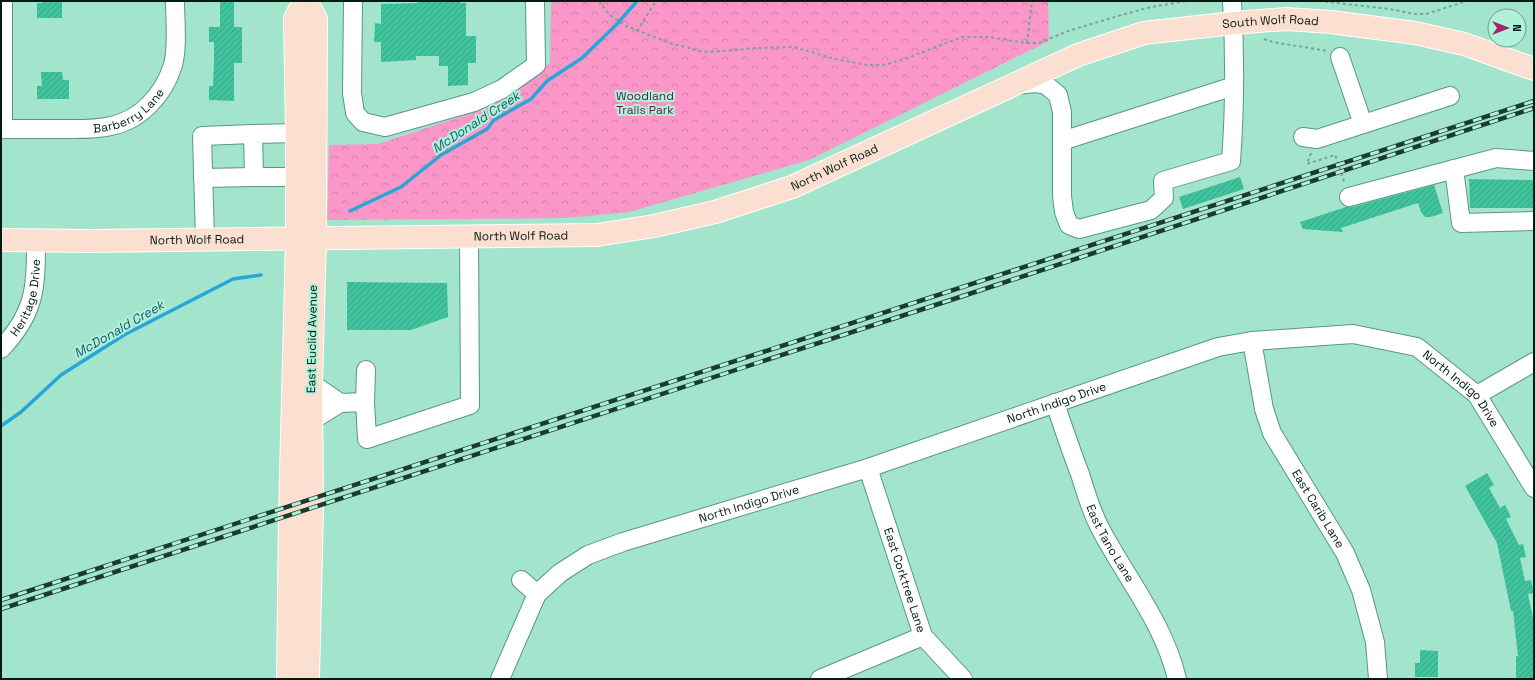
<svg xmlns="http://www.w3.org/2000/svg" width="1535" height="680" font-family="'Space Grotesk',sans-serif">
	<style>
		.forest { fill: url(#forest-crowns) }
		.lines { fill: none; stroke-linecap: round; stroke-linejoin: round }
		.stream { stroke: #26a7d8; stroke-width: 3.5 }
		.building { fill: url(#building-hatch) }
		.minor-casing { stroke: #589882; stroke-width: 20 }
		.major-casing { stroke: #fff; stroke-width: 24 }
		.path { stroke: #72a794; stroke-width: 2; stroke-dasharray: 3 3; stroke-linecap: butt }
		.minor { stroke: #fff; stroke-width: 18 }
		.major { stroke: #fbdfd0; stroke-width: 22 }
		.rail-casing { stroke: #1b3a30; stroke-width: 4.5 }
		.rail { stroke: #b0f2d9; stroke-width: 3; stroke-dasharray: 9; stroke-linecap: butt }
		.labels { text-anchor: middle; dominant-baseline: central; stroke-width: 4; stroke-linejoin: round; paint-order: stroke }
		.street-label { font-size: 12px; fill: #011a12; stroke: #b0f2d9 }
		.park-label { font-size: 12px; fill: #611942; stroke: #b0f2d9 }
		.water-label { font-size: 13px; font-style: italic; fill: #185872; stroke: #b0f2d9 }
	</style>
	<defs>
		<pattern id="forest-crowns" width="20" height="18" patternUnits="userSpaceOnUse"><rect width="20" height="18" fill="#fb97c8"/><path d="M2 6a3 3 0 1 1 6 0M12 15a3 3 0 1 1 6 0" fill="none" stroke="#d582ab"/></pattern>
		<pattern id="building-hatch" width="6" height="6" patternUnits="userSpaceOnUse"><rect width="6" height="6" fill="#40c39d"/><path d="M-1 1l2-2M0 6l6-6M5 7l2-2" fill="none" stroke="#36a786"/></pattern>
	</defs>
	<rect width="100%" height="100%" fill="#a3e4cc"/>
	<polygon class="forest" points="551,1 1048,1 1049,41 809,160 629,212 567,218 327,220 329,145 378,144 487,108 550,63"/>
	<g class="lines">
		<g class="stream">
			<polyline points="350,211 401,187 441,155 487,129 494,120 531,99 547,81 582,58 618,23 637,1"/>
			<polyline points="1,426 21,412 61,375 124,335 233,279 261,275"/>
		</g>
	</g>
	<g class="building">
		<polygon points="42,1 62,1 62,18 37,18 37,3 42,3"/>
		<polygon points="220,1 234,1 234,27 242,27 242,63 234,63 234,101 209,100 209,86 213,86 214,62 214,42 209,42 209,27 220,27"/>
		<polygon points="420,1 460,1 460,3 466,3 466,36 476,36 476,63 468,63 468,85 448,86 448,66 439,66 439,56 416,56 416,60 381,62 381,42 374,42 375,23 381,24 381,4 417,3"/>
		<polygon points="41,72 62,72 63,80 69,80 69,99 37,99 37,86 42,86"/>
		<polygon points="1240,177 1244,189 1183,209 1179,197"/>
		<polygon points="1469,179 1534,180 1534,208 1470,208"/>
		<polygon points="1434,185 1443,213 1431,217 1425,217 1421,212 1418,203 1341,228 1343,232 1303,229 1300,222 1346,207 1352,207"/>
		<polygon points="347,282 447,283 448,317 411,330 347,330"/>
		<polygon points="1487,473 1494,485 1489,488 1500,508 1505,505 1511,517 1506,519 1519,545 1523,544 1526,557 1520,558 1525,581 1531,580 1534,593 1528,594 1533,618 1534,617 1534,679 1516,679 1516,656 1518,656 1513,611 1511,611 1497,543 1465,486"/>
		<polygon points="1420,650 1438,651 1438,677 1415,677 1415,663 1420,663"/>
	</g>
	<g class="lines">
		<defs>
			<g id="minor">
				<polyline points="353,1 352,93 355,113 363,122 385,127 474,102 502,89 536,65 535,1"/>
				<polyline points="1340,57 1363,124"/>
				<path d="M1016,85L1035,83L1046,85L1058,95L1062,112V196L1064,212L1069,225L1079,229L1151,210L1164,198L1163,181L1231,161C1235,108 1235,54 1232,1"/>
				<path id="s1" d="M1,129C20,129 40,129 59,129C76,129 94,130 111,126C141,120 164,94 173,65C178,47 175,20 175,1"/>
				<polyline points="3,129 3,1"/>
				<polyline points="297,133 253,134 254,177 298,177"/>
				<polyline points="1303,137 1317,139 1450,96"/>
				<polyline points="1062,141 1234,86"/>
				<polyline points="1454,169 1461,223 1534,221"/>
				<polyline points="203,178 254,177"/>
				<polyline points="1349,197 1496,158 1534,161"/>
				<polyline points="205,239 202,136 253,134"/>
				<path id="s2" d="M1252,341L1264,409L1272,433L1345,553L1361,590L1375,642L1378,679"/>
				<path id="s3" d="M1,349C35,313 36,289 36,241"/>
				<polyline points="311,383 340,403 311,421"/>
				<polyline points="1477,395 1534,362"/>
				<polyline points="365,402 366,370"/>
				<polyline points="340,403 365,402 367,439 470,405 469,236"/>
				<path id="s4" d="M1055,403C1063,427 1071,451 1080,474C1086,493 1091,511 1100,528C1126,578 1164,623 1177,679"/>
				<path id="s5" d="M868,468L923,636L963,679"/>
				<polyline points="521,580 537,594"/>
				<path id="s6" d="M500,679L537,594L560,573L588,555L623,542L868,468L1218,347L1252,341L1353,334L1417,347L1477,395L1534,488"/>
				<polyline points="820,679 923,636"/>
			</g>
			<g id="major">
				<polyline points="306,1 316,19 315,238 311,383 312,508 308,679"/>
				<path id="s7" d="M1,240L90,241L597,235L654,226L715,212L792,187L1078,55L1144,33L1234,23L1286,19L1331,22L1415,33L1464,44L1534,69"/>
				<polyline points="288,679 290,515 297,239 297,133 295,19 304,1"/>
			</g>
		</defs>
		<use href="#minor" class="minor-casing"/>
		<use href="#major" class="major-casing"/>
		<g class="path">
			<polyline points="600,1 600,3 610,15 624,25 670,43 700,51 712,52 756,48 794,47 835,59 867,65 883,65 902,60 962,37 988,37 1027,43 1039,43 1068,31 1125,14 1151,7 1187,1"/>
			<polyline points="1319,1 1390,9 1415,14 1426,14 1467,1"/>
			<polyline points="637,31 656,1"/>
			<polyline points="1264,39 1273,42 1327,51"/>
			<polyline points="1027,43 1032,1"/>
			<polyline points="1311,153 1307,164 1335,155 1345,184"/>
		</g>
		<use href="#minor" class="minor"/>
		<use href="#major" class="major"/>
		<defs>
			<g id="rail">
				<polyline points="1,600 1534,101"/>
				<polyline points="1,609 963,296 1534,108"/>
			</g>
		</defs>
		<use href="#rail" class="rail-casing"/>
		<use href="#rail" class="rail"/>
	</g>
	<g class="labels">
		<g class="street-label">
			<text stroke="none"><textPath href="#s7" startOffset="1309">South Wolf Road</textPath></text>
			<text stroke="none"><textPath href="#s1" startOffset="133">Barberry Lane</textPath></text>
			<text stroke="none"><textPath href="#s7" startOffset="844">North Wolf Road</textPath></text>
			<text stroke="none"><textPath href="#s7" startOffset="520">North Wolf Road</textPath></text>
			<text stroke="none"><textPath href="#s7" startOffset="196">North Wolf Road</textPath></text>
			<text stroke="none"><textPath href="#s3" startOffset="59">Heritage Drive</textPath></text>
			<text transform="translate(312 339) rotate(-89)">East Euclid Avenue</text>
			<text stroke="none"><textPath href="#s6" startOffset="1083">North Indigo Drive</textPath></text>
			<text stroke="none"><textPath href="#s6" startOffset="650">North Indigo Drive</textPath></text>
			<text stroke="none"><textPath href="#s6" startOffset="326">North Indigo Drive</textPath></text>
			<text stroke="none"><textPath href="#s2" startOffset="183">East Carib Lane</textPath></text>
			<text stroke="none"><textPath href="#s4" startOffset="151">East Tano Lane</textPath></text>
			<text stroke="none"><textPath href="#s5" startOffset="118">East Corktree Lane</textPath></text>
		</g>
		<g class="park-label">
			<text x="645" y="96">Woodland<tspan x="645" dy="14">Trails Park</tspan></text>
		</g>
		<g class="water-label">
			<text transform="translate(476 122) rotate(-33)">McDonald Creek</text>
			<text transform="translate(119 329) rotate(-30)">McDonald Creek</text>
		</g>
	</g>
	<rect width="1535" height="680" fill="none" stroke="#011a12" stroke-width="4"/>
	<g transform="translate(1507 28) rotate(90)"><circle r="19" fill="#b0f2d9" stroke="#6a9c89"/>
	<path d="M0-3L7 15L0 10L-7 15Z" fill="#a62371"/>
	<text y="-6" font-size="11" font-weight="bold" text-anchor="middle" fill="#011a12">N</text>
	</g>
</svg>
